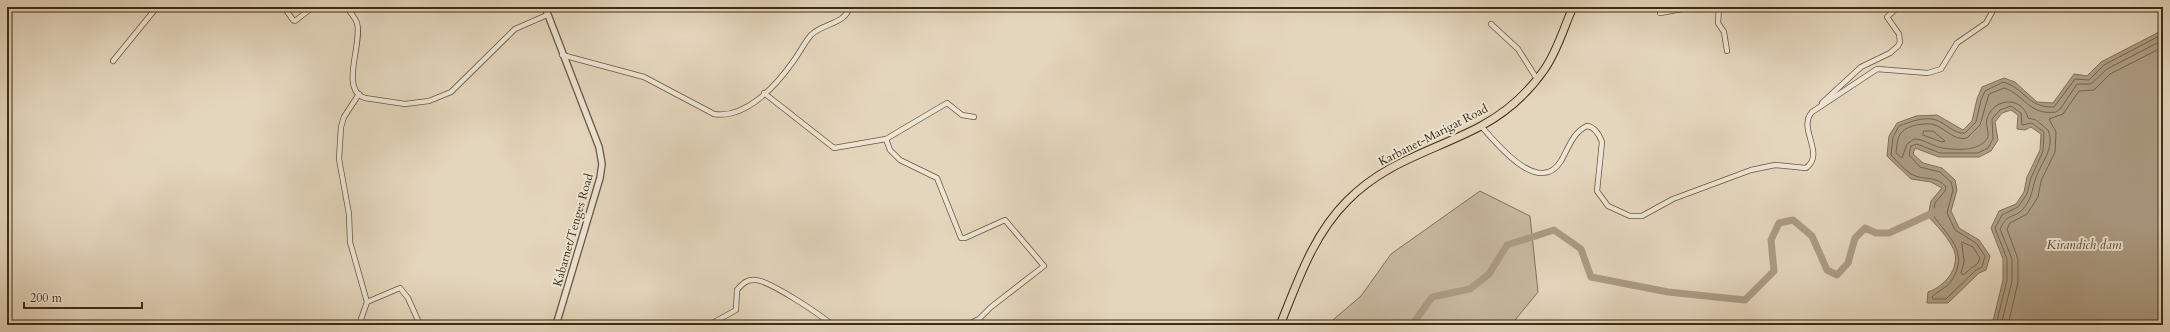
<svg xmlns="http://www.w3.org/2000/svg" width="2170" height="332" font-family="Cardo,serif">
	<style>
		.green { fill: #c8b9a0; stroke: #837258 }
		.water { fill: #ac9c83; stroke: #806f55 }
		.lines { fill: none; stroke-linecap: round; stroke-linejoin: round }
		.shore { stroke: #75644a; stroke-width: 1 }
		.river { stroke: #ac9c83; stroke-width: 7 }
		.minor-casing { stroke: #68563c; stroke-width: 6 }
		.tertiary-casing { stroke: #68563c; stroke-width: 8 }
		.primary-casing { stroke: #3e2c11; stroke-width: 9 }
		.minor { stroke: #ede4d4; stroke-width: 4.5 }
		.tertiary { stroke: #ede4d4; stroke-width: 5.5 }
		.primary { stroke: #e4d6bd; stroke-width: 7 }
		.labels { text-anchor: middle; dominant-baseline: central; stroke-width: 4; stroke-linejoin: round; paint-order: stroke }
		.street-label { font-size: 12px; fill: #3e2c11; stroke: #ede4d4 }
		.water-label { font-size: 13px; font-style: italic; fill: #5a482e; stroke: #ede4d4 }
	</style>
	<rect width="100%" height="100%" fill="#e4d6bd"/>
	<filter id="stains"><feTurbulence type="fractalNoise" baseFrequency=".005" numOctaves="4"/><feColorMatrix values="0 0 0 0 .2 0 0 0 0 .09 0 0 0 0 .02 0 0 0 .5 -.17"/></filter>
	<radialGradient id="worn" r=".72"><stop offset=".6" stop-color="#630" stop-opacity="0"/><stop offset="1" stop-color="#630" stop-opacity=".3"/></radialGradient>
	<polygon class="green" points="1480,191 1530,216 1538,292 1511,325 1327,325 1361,296 1391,254"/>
	<path class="water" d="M2163,30V313L2155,325H1992L2003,280V259L1991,228L1999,211L2016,204L2024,192L2027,177L2040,150L2041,134L2031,127L2025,130L2017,129L2018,115L2011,110L2002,113L1995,122L1998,140L1991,151L1979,157H1939L1915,148L1913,154L1923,163L1942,168L1955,180L1957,190L1951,211L1959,228L1979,240L1990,256L1986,270L1979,273L1948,303H1927L1928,292C1946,286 1963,265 1952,246C1946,235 1936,225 1928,216L1931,201L1942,188L1931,182L1911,179L1887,156L1889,136L1897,123L1916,116L1937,115L1963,130L1972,121L1977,99L1982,87L2004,78L2015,82L2037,102L2053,103L2074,74L2087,76L2101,62Z"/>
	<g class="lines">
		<g class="shore">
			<polygon points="1924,131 1933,131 1945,141 1942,142 1923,135"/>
			<polygon points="1962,242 1973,247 1980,258 1978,263 1963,275 1961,273 1964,262"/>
			<path d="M1996,325L2007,280V259L1995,228L2002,215L2018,207L2027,194L2031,178L2043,151L2044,132L2032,123L2022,125L2021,113L2011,106L2000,110L1992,119L1993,139L1988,148L1978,153H1940L1917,144L1911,146L1909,155L1920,167L1940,172L1951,182L1953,190L1947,213L1955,230L1976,243L1985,256L1982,267L1976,270L1946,299H1933L1932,297C1936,292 1947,288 1952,280C1970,251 1947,236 1933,215L1935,203L1945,191L1946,187C1938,176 1923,180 1913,175C1905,171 1897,161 1891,155L1893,137L1899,126C1910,122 1925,116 1936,120C1946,123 1953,134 1965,133L1976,122L1981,100L1985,91L2003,82C2025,88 2027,108 2054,107L2075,79L2089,80L2104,65L2163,34"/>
			<path d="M2001,325L2012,281V259L2000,229C2008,212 2014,219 2023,209C2031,200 2032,191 2035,180C2040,164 2056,148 2048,130L2036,120L2028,118C2022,95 1993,98 1987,119C1985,124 1989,131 1988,137C1980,152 1957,150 1942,148C1932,146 1924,139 1914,139L1907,144L1902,158L1896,153C1897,145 1897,137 1902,132C1907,125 1928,122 1935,125C1946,129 1954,141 1967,138L1980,125L1989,94L2004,88C2024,94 2029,116 2056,112L2061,108L2077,84H2091L2107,69L2163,40"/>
			<polyline points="2008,325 2018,282 2018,259 2007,229 2010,223 2027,214 2038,197 2041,181 2055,152 2056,132 2049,119 2063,114 2079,91 2094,90 2110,74 2163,47"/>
		</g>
		<polyline class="river" points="1412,325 1432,297 1470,289 1489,274 1507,245 1554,230 1581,249 1591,277 1668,292 1745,300 1774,271 1771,240 1779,223 1793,220 1812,236 1827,270 1837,275 1848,263 1855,238 1865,228 1876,233 1889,233 1937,211"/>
		<defs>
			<g id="minor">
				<polyline points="284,7 293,20 295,21 313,7"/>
				<path d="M346,7C350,12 355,17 357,23C363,43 339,90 365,98L405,104L429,101L451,92L515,29L547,15"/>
				<polyline points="1719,7 1718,23 1724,32 1727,51"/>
				<polyline points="1660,13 1693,7"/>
				<polyline points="1491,24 1518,49 1537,79"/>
				<path d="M562,55L644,77L714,114C745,119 775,87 792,63C799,54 804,43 811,35C823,23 844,25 850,7"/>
				<polyline points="113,61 157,7"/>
				<polyline points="764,93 834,148 886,139 947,103 962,115 974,117"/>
				<polyline points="359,94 344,117 341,127 339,159 349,214 350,242 367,302 359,325"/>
				<polyline points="1822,103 1861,67 1890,53 1898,46 1900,42 1899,34 1887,17 1898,7"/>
				<path d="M1481,126C1496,143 1539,197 1561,161C1568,149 1573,132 1587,126C1595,127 1599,134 1602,142L1597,191L1608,206L1630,216H1642L1673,199L1751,170L1775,165L1806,168C1826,153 1797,129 1812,112L1877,69L1928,73L1941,69L1957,43L1986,23L1995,7"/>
				<polyline points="886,139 890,150 900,160 937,178 961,238 965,238 1005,220 1044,266 991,307 979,319 967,325"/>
				<polyline points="367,302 400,288 408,298 420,325"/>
				<path d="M709,325L736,310L737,290C742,284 747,279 755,280C769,280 821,315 832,325"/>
				<polyline points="934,325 938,325"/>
				<polyline points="942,325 950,323 961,325"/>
			</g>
			<polyline id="tertiary" points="545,7 599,147 602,164 600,178 556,325"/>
			<path id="primary" d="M1280,325C1298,281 1313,235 1347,201C1386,161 1434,151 1481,126C1505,113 1528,93 1544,70C1557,52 1564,27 1573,7"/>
		</defs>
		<use href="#minor" class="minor-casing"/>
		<use href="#tertiary" class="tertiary-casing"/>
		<use href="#primary" class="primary-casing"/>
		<use href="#minor" class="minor"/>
		<use href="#tertiary" class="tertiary"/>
		<use href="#primary" class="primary"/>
	</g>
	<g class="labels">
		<g class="street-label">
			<text transform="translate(1433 135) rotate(-27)">Karbanet-Marigat Road</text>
			<text transform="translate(573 230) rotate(-74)">Kabarnet/Tenges Road</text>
		</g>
		<g class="water-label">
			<text x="2084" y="245">Kirandich dam</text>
		</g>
	</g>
	<rect width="2170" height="332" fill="none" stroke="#e4d6bd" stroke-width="24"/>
	<rect x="8" y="8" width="2154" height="316" fill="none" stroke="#3e2c11" stroke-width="2"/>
	<rect x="12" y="12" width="2146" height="308" fill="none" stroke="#3e2c11"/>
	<path d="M24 302v6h118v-6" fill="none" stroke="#3e2c11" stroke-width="2"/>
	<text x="30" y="302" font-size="12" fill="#3e2c11" stroke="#ede4d4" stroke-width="3" paint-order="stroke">200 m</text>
	<rect width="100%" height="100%" filter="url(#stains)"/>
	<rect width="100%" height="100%" fill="url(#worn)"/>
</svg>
